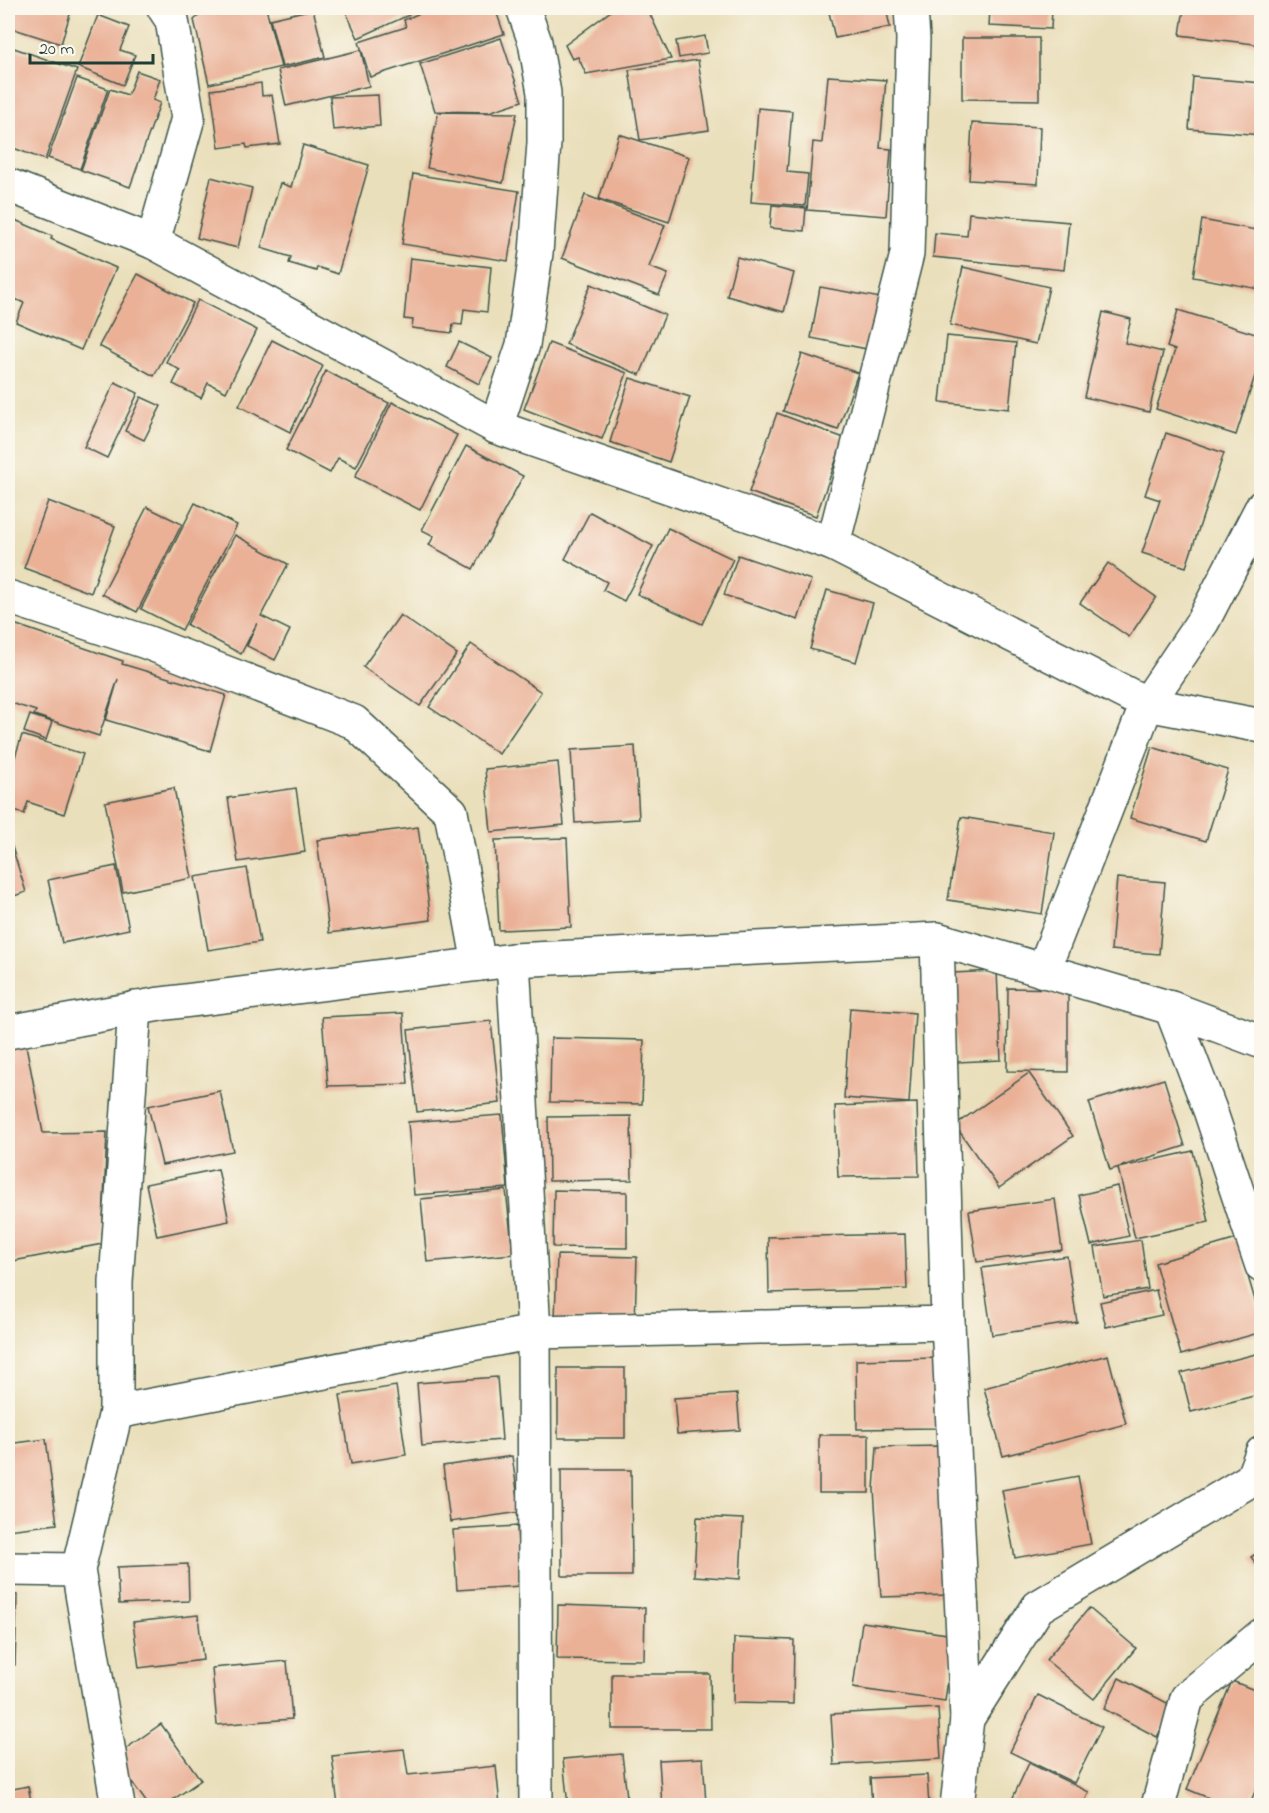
<svg xmlns="http://www.w3.org/2000/svg" width="1269" height="1813" font-family="'Indie Flower',sans-serif">
	<style>
		.building { fill: #eab197 }
		.lines { fill: none; stroke-linecap: round; stroke-linejoin: round }
		.minor-casing { stroke: #3d5548; stroke-width: 36 }
		.tertiary-casing { stroke: #3d5548; stroke-width: 36 }
		.minor { stroke: #fff; stroke-width: 33 }
		.tertiary { stroke: #fff; stroke-width: 33 }
	</style>
	<rect width="100%" height="100%" fill="#fbf7ec"/>
	<filter id="ink" filterUnits="userSpaceOnUse"><feTurbulence type="fractalNoise" baseFrequency=".0167" numOctaves="2"/><feDisplacementMap in="SourceGraphic" scale="12" xChannelSelector="R" yChannelSelector="G"/><feConvolveMatrix kernelMatrix="1 2 1 2 8 2 1 2 1" color-interpolation-filters="sRGB"/></filter>
	<filter id="wash" filterUnits="userSpaceOnUse"><feTurbulence type="fractalNoise" baseFrequency=".008" numOctaves="4" result="noise"/><feDisplacementMap in="SourceGraphic" scale="24" xChannelSelector="R" yChannelSelector="G"/><feGaussianBlur stdDeviation="1.35" result="paint"/><feColorMatrix in="noise" values="0 0 0 0 0 0 0 0 0 0 0 0 0 0 0 0 0 1.4 0 .05"/><feComposite in="paint" operator="in"/></filter>
	<g filter="url(#wash)">
		<rect width="100%" height="100%" fill="#eadfbb"/>
		<g id="blocks">
			<g class="building">
				<polygon points="13,8 59,8 71,11 61,44 8,27"/>
				<polygon points="208,8 266,8 281,67 209,84 194,20"/>
				<polygon points="351,8 405,8 409,15 358,38 345,10"/>
				<polygon points="431,8 495,8 504,34 370,77 359,42 406,27 404,20"/>
				<polygon points="615,8 647,8 671,59 586,74 578,57 572,59 565,45"/>
				<polygon points="828,8 886,8 890,27 835,38"/>
				<polygon points="990,8 1052,8 1051,29 989,26"/>
				<polygon points="1184,8 1262,8 1262,45 1180,35"/>
				<polygon points="313,9 325,57 282,67 270,19"/>
				<polygon points="98,15 129,27 120,50 135,55 123,85 78,67"/>
				<polygon points="705,36 708,53 679,58 676,41"/>
				<polygon points="501,38 522,101 489,112 435,111 420,64"/>
				<polygon points="962,38 1039,38 1039,100 962,99"/>
				<polygon points="14,48 77,70 45,160 8,146 8,67"/>
				<polygon points="361,50 369,86 286,106 278,70"/>
				<polygon points="698,60 709,130 640,140 629,70"/>
				<polygon points="137,71 160,79 153,100 160,103 130,187 81,170 110,89 128,95"/>
				<polygon points="828,76 886,80 880,148 891,149 886,216 807,210 813,142 822,143"/>
				<polygon points="1193,77 1262,83 1262,135 1189,129"/>
				<polygon points="77,78 108,89 80,169 48,158"/>
				<polygon points="261,83 262,96 272,95 280,144 247,148 246,144 219,148 211,90"/>
				<polygon points="378,95 380,126 333,130 330,97"/>
				<polygon points="758,108 792,111 787,172 808,174 805,206 751,202"/>
				<polygon points="438,112 517,113 503,183 427,168"/>
				<polygon points="972,123 1040,127 1038,184 969,180"/>
				<polygon points="619,134 689,157 669,222 599,199"/>
				<polygon points="303,145 369,165 338,274 317,267 316,271 289,263 291,257 261,248 280,183 291,187"/>
				<polygon points="413,174 519,191 508,261 402,244"/>
				<polygon points="211,177 252,188 238,248 197,238"/>
				<polygon points="585,195 665,225 649,267 668,274 659,295 562,258"/>
				<polygon points="772,205 806,208 804,231 770,228"/>
				<polygon points="969,213 1069,222 1064,270 933,257 935,233 967,236"/>
				<polygon points="8,217 52,236 51,239 116,268 81,350 16,322 24,303 8,296"/>
				<polygon points="1202,220 1262,231 1262,274 1259,289 1193,277"/>
				<polygon points="737,257 794,273 784,312 727,296"/>
				<polygon points="410,258 491,267 487,312 464,309 462,325 453,324 452,333 412,328 413,320 404,319"/>
				<polygon points="963,267 1049,287 1036,344 950,325"/>
				<polygon points="138,274 193,303 154,376 99,346"/>
				<polygon points="591,284 665,315 640,375 566,344"/>
				<polygon points="820,287 881,298 872,350 811,338"/>
				<polygon points="198,300 257,330 226,392 208,383 201,398 173,384 180,370 166,362"/>
				<polygon points="1178,310 1262,336 1262,354 1236,435 1156,409 1175,350 1167,347"/>
				<polygon points="1103,312 1131,319 1125,343 1163,352 1149,412 1084,397"/>
				<polygon points="947,336 1016,343 1009,409 940,402"/>
				<polygon points="272,340 323,366 290,432 239,406"/>
				<polygon points="459,342 492,358 479,384 447,367"/>
				<polygon points="549,343 627,373 602,439 524,409"/>
				<polygon points="802,354 858,373 838,430 783,411"/>
				<polygon points="326,371 389,403 356,467 338,458 330,473 286,450"/>
				<polygon points="630,378 690,397 669,462 610,442"/>
				<polygon points="115,382 138,393 107,458 84,447"/>
				<polygon points="141,397 161,406 144,440 125,431"/>
				<polygon points="392,402 457,435 420,510 355,477"/>
				<polygon points="777,413 844,438 816,516 749,492"/>
				<polygon points="1166,433 1224,453 1186,567 1142,553 1160,500 1145,495"/>
				<polygon points="466,446 523,476 473,569 429,545 434,536 422,530"/>
				<polygon points="48,501 115,526 91,593 24,568"/>
				<polygon points="195,503 237,525 182,630 141,609"/>
				<polygon points="147,507 182,524 137,612 102,594"/>
				<polygon points="590,512 653,546 624,601 603,590 607,582 565,559"/>
				<polygon points="668,528 733,559 702,624 637,594"/>
				<polygon points="235,535 288,564 261,616 290,630 275,660 247,646 257,623 241,654 187,625"/>
				<polygon points="738,555 811,580 798,620 724,595"/>
				<polygon points="1108,563 1156,597 1129,637 1080,603"/>
				<polygon points="827,590 873,603 856,662 810,649"/>
				<polygon points="400,615 457,654 420,706 363,667"/>
				<polygon points="8,622 123,661 122,664 226,695 210,751 106,720 118,679 99,736 34,715 36,711 8,702"/>
				<polygon points="471,644 541,692 499,754 429,707"/>
				<polygon points="30,715 52,722 46,740 24,732"/>
				<polygon points="22,735 83,754 64,814 28,802 24,814 8,809 8,779"/>
				<polygon points="635,746 639,819 575,823 571,750"/>
				<polygon points="1152,747 1228,770 1206,841 1130,818"/>
				<polygon points="558,762 564,825 491,832 485,769"/>
				<polygon points="174,788 192,878 123,892 105,802"/>
				<polygon points="296,788 305,852 238,862 228,798"/>
				<polygon points="961,817 1054,832 1042,914 948,900"/>
				<polygon points="418,827 431,920 329,933 317,840"/>
				<polygon points="8,834 26,892 8,898"/>
				<polygon points="567,838 571,927 499,930 495,840"/>
				<polygon points="116,866 129,929 62,943 48,880"/>
				<polygon points="247,868 260,942 208,950 195,877"/>
				<polygon points="1117,878 1165,882 1159,954 1111,950"/>
				<polygon points="997,971 1001,1060 957,1062 952,973"/>
				<polygon points="1008,988 1068,989 1068,1072 1007,1071"/>
				<polygon points="850,1008 915,1013 909,1103 844,1098"/>
				<polygon points="403,1013 408,1084 328,1086 322,1017"/>
				<polygon points="491,1021 500,1103 417,1112 408,1030"/>
				<polygon points="551,1038 644,1040 642,1104 550,1102"/>
				<polygon points="26,1045 43,1133 107,1132 102,1244 8,1262 8,1049"/>
				<polygon points="1029,1073 1073,1136 999,1188 955,1125"/>
				<polygon points="1164,1079 1185,1146 1110,1170 1089,1102"/>
				<polygon points="220,1091 233,1151 162,1165 148,1106"/>
				<polygon points="917,1103 919,1176 838,1177 835,1106"/>
				<polygon points="502,1115 508,1188 414,1195 408,1122"/>
				<polygon points="631,1116 632,1180 549,1181 548,1117"/>
				<polygon points="1193,1151 1209,1222 1135,1238 1118,1168"/>
				<polygon points="218,1169 229,1221 157,1236 146,1184"/>
				<polygon points="1117,1186 1129,1236 1091,1245 1079,1195"/>
				<polygon points="506,1190 513,1254 427,1262 421,1199"/>
				<polygon points="554,1190 627,1192 627,1248 553,1247"/>
				<polygon points="1055,1199 1062,1250 977,1262 969,1211"/>
				<polygon points="905,1234 907,1289 769,1293 768,1237"/>
				<polygon points="1237,1239 1262,1324 1262,1332 1181,1355 1155,1263"/>
				<polygon points="1141,1240 1148,1289 1103,1296 1095,1247"/>
				<polygon points="557,1255 637,1257 635,1322 555,1320"/>
				<polygon points="1067,1256 1077,1322 992,1335 982,1268"/>
				<polygon points="1156,1290 1162,1315 1106,1327 1100,1302"/>
				<polygon points="1260,1353 1262,1394 1191,1412 1181,1373"/>
				<polygon points="1108,1355 1126,1424 1003,1456 984,1388"/>
				<polygon points="936,1358 937,1428 857,1429 856,1360"/>
				<rect x="558" y="1368" width="67" height="70"/>
				<polygon points="497,1377 502,1440 422,1446 417,1383"/>
				<polygon points="396,1386 406,1455 351,1464 340,1395"/>
				<polygon points="737,1394 740,1430 677,1434 674,1398"/>
				<rect x="819" y="1435" width="50" height="58"/>
				<polygon points="46,1439 57,1524 8,1530 8,1444"/>
				<polygon points="945,1446 949,1595 881,1597 874,1489 877,1447"/>
				<polygon points="512,1456 520,1512 450,1522 443,1466"/>
				<polygon points="561,1470 631,1470 632,1576 562,1576"/>
				<polygon points="1078,1476 1091,1544 1015,1558 1002,1490"/>
				<polygon points="697,1517 743,1519 740,1579 694,1576"/>
				<polygon points="517,1526 520,1586 457,1590 453,1530"/>
				<polygon points="1262,1550 1262,1571 1251,1557"/>
				<polygon points="188,1564 189,1601 119,1604 117,1567"/>
				<polygon points="8,1594 17,1595 15,1665 8,1665"/>
				<polygon points="558,1605 645,1608 644,1660 557,1659"/>
				<polygon points="1089,1608 1136,1648 1094,1699 1046,1660"/>
				<polygon points="198,1615 203,1660 139,1668 133,1622"/>
				<polygon points="862,1622 954,1635 945,1701 853,1688"/>
				<polygon points="734,1638 794,1640 793,1704 733,1703"/>
				<polygon points="287,1661 292,1719 217,1725 212,1668"/>
				<polygon points="612,1674 710,1674 711,1729 612,1729"/>
				<polygon points="1119,1678 1173,1706 1157,1737 1104,1709"/>
				<polygon points="1232,1681 1262,1693 1262,1774 1249,1806 1228,1806 1187,1789"/>
				<polygon points="1038,1695 1102,1727 1074,1783 1010,1752"/>
				<polygon points="938,1708 941,1759 834,1765 831,1714"/>
				<polygon points="161,1724 201,1780 164,1806 149,1806 114,1757"/>
				<polygon points="404,1749 408,1775 496,1766 500,1806 338,1806 332,1756"/>
				<polygon points="622,1754 628,1806 568,1806 563,1759"/>
				<polygon points="703,1758 706,1804 662,1806 659,1760"/>
				<polygon points="1029,1763 1089,1792 1083,1806 1009,1806"/>
				<polygon points="927,1775 929,1806 872,1806 870,1778"/>
				<polygon points="28,1786 32,1806 8,1806 8,1790"/>
			</g>
		</g>
	</g>
	<g filter="url(#ink)">
		<use href="#blocks" fill-opacity="0" stroke="#3d5548" stroke-width="1.5"/>
		<g class="lines">
			<defs>
				<g id="minor">
					<polyline points="8,185 153,242 496,427 833,544 907,254 913,39 911,8"/>
					<polyline points="153,242 188,118 172,20 164,8"/>
					<polyline points="496,427 523,345 536,253 544,143 544,93 535,42 523,8"/>
					<polyline points="833,544 1147,704 1262,726"/>
					<polyline points="8,597 146,642 354,722 451,812 479,964"/>
					<polyline points="513,960 534,1332 536,1806"/>
					<polyline points="1043,971 1147,704 1203,621 1262,507"/>
					<polyline points="1171,1008 1210,1110 1262,1266"/>
					<polyline points="948,1323 967,1719"/>
					<polyline points="116,1412 534,1332 948,1323 937,939"/>
					<polyline points="1252,1479 1262,1453"/>
					<polyline points="8,1569 78,1570"/>
					<polyline points="118,1806 78,1570 116,1412 116,1282 135,1008"/>
					<polyline points="957,1806 967,1719 1038,1607 1252,1479 1262,1482"/>
					<polyline points="1158,1806 1187,1698 1262,1635"/>
				</g>
				<polyline id="tertiary" points="8,1032 160,1004 513,960 937,939 1171,1008 1262,1042"/>
			</defs>
			<use href="#minor" class="minor-casing"/>
			<use href="#tertiary" class="tertiary-casing"/>
			<use href="#minor" class="minor"/>
			<use href="#tertiary" class="tertiary"/>
		</g>
	</g>
	<rect width="1269" height="1813" fill="none" stroke="#fbf7ec" stroke-width="30"/>
	<path d="M30 54v9h123v-9" fill="none" stroke="#1f3d34" stroke-width="3"/>
	<text x="39" y="54" font-size="18" fill="#1f3d34" stroke="#fbf7ec" stroke-width="4.5" paint-order="stroke">20 m</text>
</svg>
